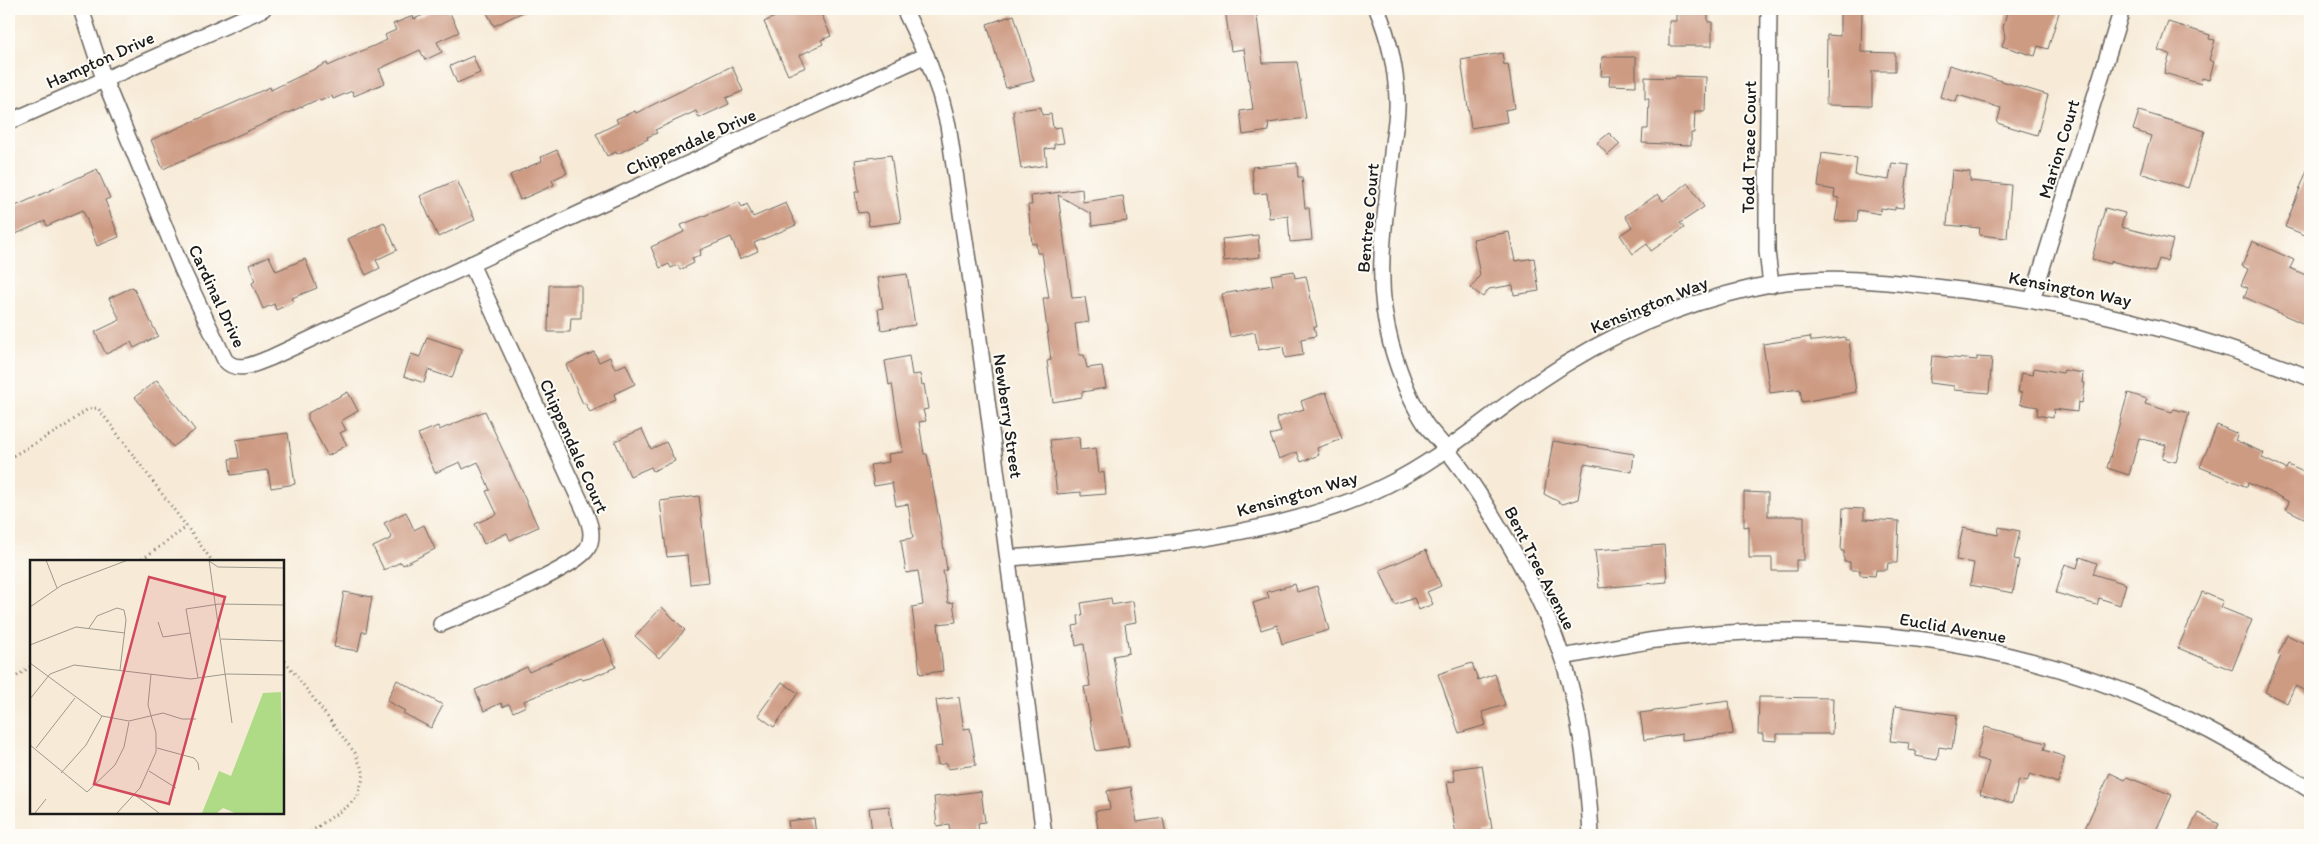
<svg xmlns="http://www.w3.org/2000/svg" width="2319" height="844" font-family="Itim,sans-serif">
	<style>
		.building { fill: #cd9a82 }
		.lines { fill: none; stroke-linecap: round; stroke-linejoin: round }
		.street-casing { stroke: #69645e; stroke-width: 18 }
		.path { stroke: #69645e; stroke-width: 3; stroke-dasharray: 1 4; stroke-linecap: butt }
		.street { stroke: #fff; stroke-width: 15 }
		.labels { text-anchor: middle; dominant-baseline: central; stroke-width: 4; stroke-linejoin: round; paint-order: stroke }
		.street-label { font-size: 18px; fill: #1c1c1c; stroke: #fdfcf7 }
		.inset-road { fill: none; stroke: #9f988d; stroke-width: 1 }
		.view { fill: #d1495b; fill-opacity: 0.15; stroke: #d1495b; stroke-width: 2.5 }
		.inset-edge { fill: none; stroke: #1c1c1c; stroke-width: 2.5 }
	</style>
	<rect width="100%" height="100%" fill="#fdfcf7"/>
	<filter id="ink" filterUnits="userSpaceOnUse"><feTurbulence type="fractalNoise" baseFrequency=".02" numOctaves="2"/><feDisplacementMap in="SourceGraphic" scale="10" xChannelSelector="R" yChannelSelector="G"/><feConvolveMatrix kernelMatrix="1 2 1 2 8 2 1 2 1" color-interpolation-filters="sRGB"/></filter>
	<filter id="wash" filterUnits="userSpaceOnUse"><feTurbulence type="fractalNoise" baseFrequency=".0096" numOctaves="4" result="noise"/><feDisplacementMap in="SourceGraphic" scale="20" xChannelSelector="R" yChannelSelector="G"/><feGaussianBlur stdDeviation="1.12" result="paint"/><feColorMatrix in="noise" values="0 0 0 0 0 0 0 0 0 0 0 0 0 0 0 0 0 1.4 0 .05"/><feComposite in="paint" operator="in"/></filter>
	<g filter="url(#wash)">
		<rect width="100%" height="100%" fill="#f7ebd8"/>
		<g id="blocks">
			<g class="building">
				<polygon points="437,9 448,9 459,32 437,42 442,52 425,60 420,50 379,69 385,83 354,96 352,91 333,99 332,96 320,101 319,99 163,169 151,140 270,87 271,90 327,63 328,66 387,40 385,35 396,30 393,24 413,16 414,19"/>
				<polygon points="485,9 529,9 494,26"/>
				<polygon points="792,9 819,9 831,36 821,40 823,44 800,55 806,67 788,75 764,22"/>
				<polygon points="1225,9 1256,9 1263,63 1297,62 1306,118 1268,123 1269,131 1243,135 1240,111 1253,109 1244,49 1231,51"/>
				<polygon points="1676,9 1708,9 1708,22 1712,22 1712,46 1669,46 1669,21 1676,21"/>
				<polygon points="1840,9 1862,9 1861,52 1895,53 1895,71 1872,71 1872,106 1826,105 1827,35 1840,36"/>
				<polygon points="2008,9 2060,9 2048,49 2038,46 2035,56 2002,46 2005,37 2003,27"/>
				<polygon points="1014,15 1034,81 1006,88 987,24"/>
				<polygon points="2168,22 2210,35 2209,39 2215,40 2209,60 2214,62 2209,80 2202,78 2201,84 2164,73 2170,54 2158,50"/>
				<polygon points="1502,53 1504,65 1508,64 1515,108 1505,110 1507,122 1471,128 1461,60"/>
				<polygon points="473,56 480,73 457,83 450,66"/>
				<polygon points="1602,57 1636,57 1636,86 1609,85 1610,76 1601,76"/>
				<polygon points="1949,65 2048,95 2037,135 1997,123 2001,108 1958,95 1956,102 1940,97"/>
				<polygon points="732,66 743,91 726,98 729,104 699,118 696,111 655,130 657,133 647,137 648,139 617,154 616,152 607,156 596,134 618,123 616,119 635,111 636,113"/>
				<polygon points="1675,76 1706,77 1705,111 1695,111 1694,133 1691,133 1691,145 1642,143 1643,129 1648,129 1649,99 1645,99 1645,77 1675,78"/>
				<polygon points="1041,107 1042,115 1051,114 1053,128 1061,127 1064,143 1054,144 1054,148 1045,149 1047,165 1021,169 1013,111"/>
				<polygon points="2139,111 2205,131 2188,188 2140,173 2151,136 2133,130"/>
				<polygon points="1609,133 1620,144 1608,155 1597,143"/>
				<polygon points="557,150 567,173 552,180 554,185 520,200 510,175 542,161 541,157"/>
				<polygon points="1822,153 1857,158 1855,175 1889,180 1892,163 1909,165 1903,208 1895,207 1895,210 1881,208 1880,214 1858,210 1857,221 1835,221 1839,198 1834,197 1835,190 1818,187"/>
				<polygon points="891,155 901,222 869,226 867,212 858,213 855,192 859,192 855,160"/>
				<polygon points="1297,163 1298,177 1302,177 1305,208 1309,208 1312,240 1290,242 1288,216 1269,218 1267,193 1254,194 1252,167"/>
				<polygon points="2309,165 2310,165 2310,237 2285,227"/>
				<polygon points="97,169 110,198 105,200 119,237 97,246 83,210 47,226 45,221 9,237 9,209"/>
				<polygon points="1952,170 1970,172 1970,181 2011,185 2007,238 1979,235 1980,228 1947,225"/>
				<polygon points="457,180 475,220 438,237 420,196"/>
				<polygon points="1688,183 1704,207 1680,223 1684,228 1651,251 1647,244 1633,254 1620,235 1632,227 1625,216 1658,194 1663,201"/>
				<polygon points="1082,189 1083,202 1123,196 1127,221 1092,226 1091,214 1058,195 1072,298 1085,297 1089,322 1075,324 1079,355 1084,355 1087,368 1102,366 1106,388 1082,392 1082,397 1053,402 1047,361 1051,360 1043,298 1049,298 1042,253 1037,253 1036,243 1032,244 1028,205 1032,205 1031,196"/>
				<polygon points="739,202 742,207 747,204 753,217 786,203 796,225 754,243 758,251 740,259 731,237 700,250 701,255 692,258 694,263 680,270 678,265 671,268 669,264 660,268 651,247 684,232 681,225"/>
				<polygon points="2105,208 2125,213 2121,227 2173,240 2167,261 2159,259 2155,272 2111,261 2111,264 2092,259"/>
				<polygon points="384,222 397,250 376,260 380,268 366,275 348,239"/>
				<polygon points="1509,232 1515,261 1534,258 1539,291 1514,295 1513,285 1489,289 1483,297 1471,288 1480,275 1473,239"/>
				<polygon points="1258,235 1260,257 1224,261 1222,239"/>
				<polygon points="2252,241 2294,260 2290,268 2310,277 2310,304 2302,323 2244,297 2248,288 2241,285 2248,269 2242,266"/>
				<polygon points="269,256 276,271 305,259 317,288 292,298 294,302 276,310 274,304 263,309 252,283 255,281 249,265"/>
				<polygon points="1294,271 1295,278 1306,276 1317,327 1314,327 1316,336 1301,339 1303,355 1285,358 1283,346 1258,350 1255,332 1230,337 1222,294 1273,285 1271,275"/>
				<polygon points="907,274 915,325 881,330 878,309 883,308 878,278"/>
				<polygon points="549,285 581,285 581,318 571,318 570,332 548,332"/>
				<polygon points="133,287 158,336 134,348 131,342 106,354 95,332 120,320 109,298"/>
				<polygon points="427,337 462,349 452,378 428,370 424,383 404,376 411,354 420,357"/>
				<polygon points="1810,337 1811,341 1815,341 1845,337 1845,340 1849,340 1856,392 1802,402 1800,389 1770,393 1763,344"/>
				<polygon points="594,352 599,362 610,357 615,369 626,364 635,384 614,394 616,400 590,412 585,403 583,404 566,365"/>
				<polygon points="909,356 912,375 920,374 922,385 924,384 928,409 923,410 926,421 919,422 924,454 927,454 939,519 947,570 943,571 948,603 953,602 956,622 938,624 943,671 920,674 912,607 923,605 918,571 906,573 901,540 913,538 908,504 896,506 892,483 874,486 870,465 889,462 888,454 903,452 892,384 889,385 885,361"/>
				<polygon points="1932,356 1977,360 1977,357 1992,358 1989,393 1954,390 1954,386 1929,383"/>
				<polygon points="2034,368 2063,373 2064,370 2083,373 2082,383 2085,383 2082,403 2078,402 2077,412 2054,409 2053,418 2037,415 2038,407 2020,404 2022,393 2018,392 2021,373 2033,375"/>
				<polygon points="157,380 195,430 173,447 135,397"/>
				<polygon points="348,392 358,411 341,421 346,430 340,433 347,445 328,456 308,419 308,413"/>
				<polygon points="1326,392 1342,439 1317,448 1319,455 1301,462 1297,452 1279,459 1270,435 1281,432 1276,418 1304,409 1301,401"/>
				<polygon points="2128,393 2147,399 2145,404 2172,412 2174,409 2189,413 2176,462 2162,459 2166,445 2139,438 2129,475 2107,468"/>
				<polygon points="485,411 538,527 510,540 507,533 484,544 475,524 497,514 486,491 490,490 478,462 463,469 460,462 435,473 418,434 438,426 439,430"/>
				<polygon points="2217,425 2238,434 2235,440 2264,453 2262,458 2286,469 2288,465 2310,475 2310,521 2286,509 2289,502 2276,495 2248,483 2247,487 2200,467"/>
				<polygon points="642,429 651,449 666,442 675,461 653,471 651,467 630,476 615,441"/>
				<polygon points="288,433 295,484 271,488 268,470 231,475 229,459 239,458 236,440"/>
				<polygon points="1079,437 1080,450 1096,448 1099,473 1104,472 1106,494 1081,496 1081,492 1057,494 1050,440"/>
				<polygon points="1553,441 1634,454 1632,472 1584,464 1578,499 1563,504 1544,494"/>
				<polygon points="1744,492 1768,493 1768,516 1804,516 1804,560 1796,560 1796,571 1772,571 1772,558 1749,558 1749,526 1744,527"/>
				<polygon points="699,496 709,582 690,584 687,555 667,557 660,501"/>
				<polygon points="1843,508 1864,509 1864,519 1899,521 1897,563 1888,563 1887,570 1876,570 1875,576 1860,575 1860,570 1850,570 1850,562 1844,562 1844,551 1841,551"/>
				<polygon points="406,512 414,530 424,525 435,549 403,565 401,562 384,570 373,547 392,538 384,523"/>
				<polygon points="1999,527 2020,531 2014,559 2019,560 2013,593 1970,585 1974,563 1956,560 1963,528 1998,535"/>
				<polygon points="1664,545 1667,582 1599,588 1595,550"/>
				<polygon points="1426,550 1441,586 1427,592 1433,604 1419,610 1414,598 1395,605 1380,570"/>
				<polygon points="2080,557 2097,563 2093,574 2126,584 2120,605 2099,598 2097,605 2056,593 2065,564 2077,568"/>
				<polygon points="1295,584 1297,592 1317,586 1329,630 1282,644 1277,625 1261,630 1253,603 1269,598 1267,592"/>
				<polygon points="344,592 372,597 366,632 362,632 358,651 334,647"/>
				<polygon points="2202,592 2223,601 2220,607 2252,620 2232,670 2178,648"/>
				<polygon points="1111,598 1112,605 1133,601 1136,622 1125,624 1129,653 1113,656 1129,746 1096,751 1084,687 1090,686 1084,644 1076,646 1073,626 1079,625 1078,616 1083,615 1081,603"/>
				<polygon points="662,607 685,630 659,658 635,636"/>
				<polygon points="2287,635 2310,646 2310,693 2295,686 2287,703 2265,692 2281,656 2278,655"/>
				<polygon points="604,639 616,667 590,678 582,680 580,678 524,701 526,706 513,712 509,704 503,707 501,703 484,711 475,690 527,667 529,672"/>
				<polygon points="1472,663 1478,680 1495,674 1505,705 1482,712 1486,725 1459,733 1438,674"/>
				<polygon points="397,680 443,705 431,728 403,713 405,711 387,701"/>
				<polygon points="782,682 798,693 774,727 758,715"/>
				<polygon points="959,697 964,729 970,728 976,765 948,769 947,763 938,765 935,747 943,746 936,700"/>
				<polygon points="1759,697 1833,698 1832,734 1777,734 1777,741 1763,740 1763,734 1758,734"/>
				<polygon points="1729,701 1733,734 1682,740 1682,734 1644,740 1640,713"/>
				<polygon points="1895,706 1957,715 1952,749 1939,747 1937,760 1916,756 1916,751 1908,750 1909,743 1890,741"/>
				<polygon points="1985,727 2046,743 2044,750 2065,757 2058,783 2030,774 2027,782 2019,780 2012,803 1980,794 1989,762 1976,758"/>
				<polygon points="1482,765 1492,829 1484,831 1485,835 1456,835 1447,782 1455,781 1453,769"/>
				<polygon points="2110,773 2125,780 2127,777 2172,795 2154,835 2082,835"/>
				<polygon points="1131,787 1137,822 1163,818 1166,835 1099,835 1095,811 1110,809 1107,791"/>
				<polygon points="981,791 985,822 978,823 979,835 950,835 949,824 937,826 934,797"/>
				<polygon points="889,806 892,830 872,832 869,808"/>
				<polygon points="2198,813 2219,824 2214,835 2187,835"/>
				<polygon points="814,818 816,835 790,835 788,821"/>
			</g>
		</g>
	</g>
	<g filter="url(#ink)">
		<use href="#blocks" fill-opacity="0" stroke="#69645e" stroke-width="1"/>
		<g class="lines">
			<defs>
				<g id="street">
					<path d="M81,9L104,79L182,269L225,360C237,374 256,363 270,358L587,210L926,55"/>
					<polyline points="904,9 926,55 940,94 948,125 974,301 1044,835"/>
					<path d="M1377,9C1389,38 1396,66 1397,99C1398,113 1395,128 1393,143C1387,211 1372,276 1391,344C1399,372 1410,401 1426,425C1432,433 1440,441 1446,449C1459,465 1471,482 1482,499C1513,549 1544,601 1562,657C1581,714 1588,775 1591,835"/>
					<polyline points="1769,9 1767,207 1767,251 1771,285"/>
					<polyline points="9,122 263,9"/>
					<polyline points="2032,300 2122,9"/>
					<path d="M1008,558C1125,550 1282,538 1387,485C1443,458 1490,414 1541,380C1605,336 1680,304 1756,287C1815,274 1875,280 1935,287C2064,301 2189,330 2310,378"/>
					<path d="M441,624C469,612 575,569 587,549C596,535 588,519 582,505L471,264"/>
					<path d="M1562,657C1598,651 1634,642 1671,638C1836,619 2007,638 2159,706C2212,730 2262,759 2310,790"/>
				</g>
			</defs>
			<use href="#street" class="street-casing"/>
			<g class="path">
				<polyline points="9,458 64,427 88,409 98,408 213,562"/>
				<polyline points="138,562 187,527"/>
				<polyline points="282,657 355,753 364,774 358,796 349,805 306,835"/>
				<polyline points="9,682 31,666"/>
			</g>
			<use href="#street" class="street"/>
		</g>
	</g>
	<g class="labels">
		<g class="street-label">
			<text transform="translate(100 60) rotate(-24)">Hampton Drive</text>
			<text transform="translate(691 142) rotate(-24)">Chippendale Drive</text>
			<text transform="translate(1749 147) rotate(-89)">Todd Trace Court</text>
			<text transform="translate(2059 149) rotate(-73)">Marion Court</text>
			<text transform="translate(1368 218) rotate(-85)">Bentree Court</text>
			<text transform="translate(2070 289) rotate(11)">Kensington Way</text>
			<text transform="translate(217 296) rotate(65)">Cardinal Drive</text>
			<text transform="translate(1649 305) rotate(-22)">Kensington Way</text>
			<text transform="translate(1008 416) rotate(82)">Newberry Street</text>
			<text transform="translate(574 446) rotate(66)">Chippendale Court</text>
			<text transform="translate(1297 494) rotate(-16)">Kensington Way</text>
			<text transform="translate(1540 568) rotate(63)">Bent Tree Avenue</text>
			<text transform="translate(1953 628) rotate(10)">Euclid Avenue</text>
		</g>
	</g>
	<g transform="translate(30 560)">
		<rect width="254" height="254" fill="#f7ebd8"/>
		<path d="M251,132L254,253H205L193,248L187,253H172L189,211L201,216L233,133Z" fill="#afdb87"/>
		<path class="inset-road" d="M16,0L27,28M179,0L202,163M179,1L188,7L254,8M0,47L32,25L98,0M128,62L133,77L160,73M59,68L67,56L87,48L94,50L96,60L90,110M191,79L254,81M0,85L46,67L95,73M0,103L72,156L99,161L133,153L152,159H166M168,118L156,49L189,44L254,45M0,139L20,114L44,105L161,119L197,114L254,115M0,185L57,232L85,205L94,187L99,162M6,188L45,138M127,188L164,198L168,203L169,210M119,211L146,228M31,213L56,185L72,156M105,235L129,253M5,253L16,239M87,253L110,228L126,192V173L118,145L121,114"/>
		<path class="view" d="M119,17L195,37L139,244L64,224Z"/>
		<rect width="254" height="254" class="inset-edge"/>
	</g>
	<rect width="2319" height="844" fill="none" stroke="#fdfcf7" stroke-width="30"/>
</svg>
